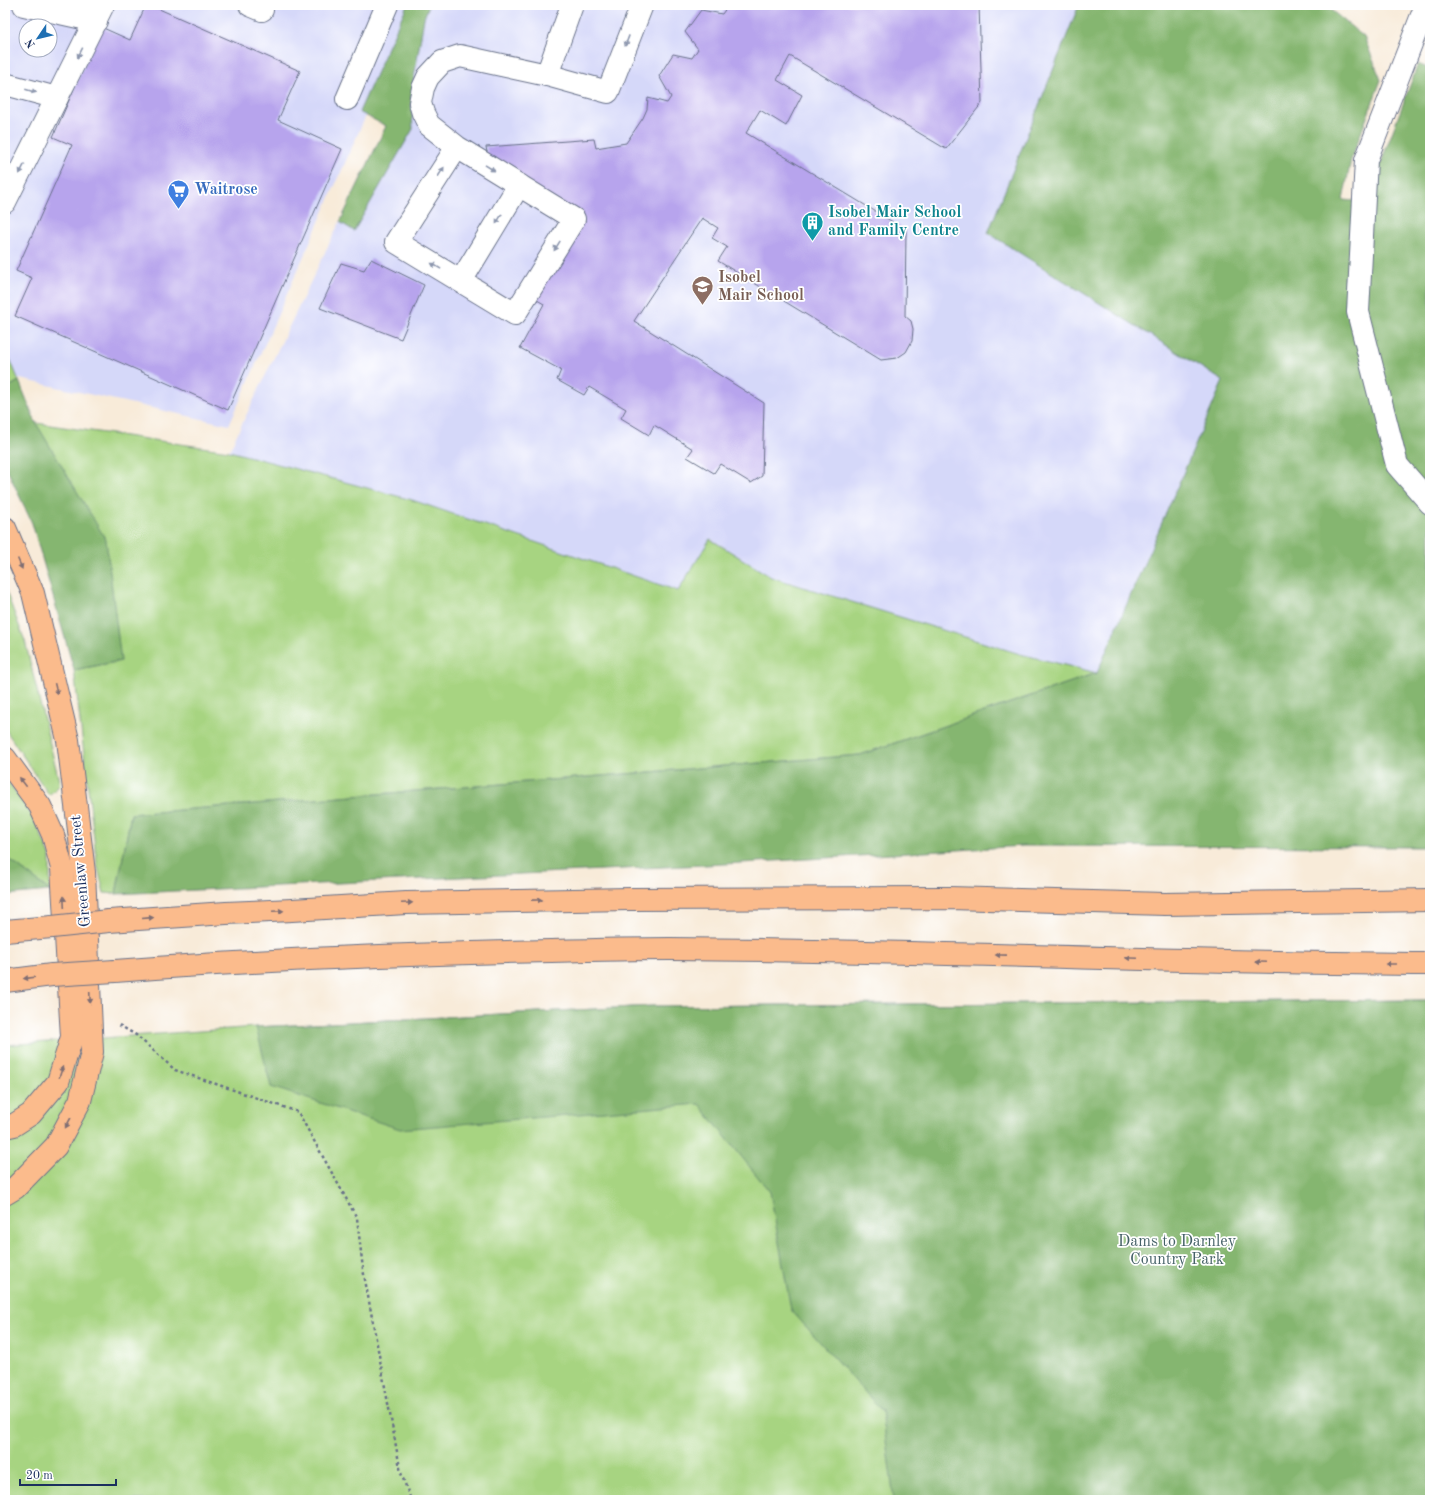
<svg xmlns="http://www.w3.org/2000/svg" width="1435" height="1505" font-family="'Old Standard TT',serif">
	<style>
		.built { fill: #d5d8f9; fill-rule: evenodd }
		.green { fill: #a7d481; stroke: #618270 }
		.forest { fill: #85b66f; stroke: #507266 }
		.building { fill: #b7a4ed }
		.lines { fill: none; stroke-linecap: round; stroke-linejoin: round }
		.minor-casing { stroke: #687189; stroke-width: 24 }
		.major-casing { stroke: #687189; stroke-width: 24 }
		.highway-casing { stroke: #687189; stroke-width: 24 }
		.path { stroke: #687189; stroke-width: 2.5; stroke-dasharray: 3 3; stroke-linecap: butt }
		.minor { stroke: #fff; stroke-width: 22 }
		.major { stroke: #fbbb8c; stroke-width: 22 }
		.highway { stroke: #fbbb8c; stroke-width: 22 }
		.highway-bridge-casing { stroke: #687189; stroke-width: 24; stroke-linecap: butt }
		.highway-bridge { stroke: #fbbb8c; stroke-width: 22 }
		.oneway { fill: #8d97ae }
		.oneway2 { fill: #806e73 }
		.labels { text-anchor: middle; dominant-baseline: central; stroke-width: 3.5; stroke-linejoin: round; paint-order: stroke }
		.shop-label { font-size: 16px; font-weight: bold; fill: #366cbe; stroke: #fff; text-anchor: start }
		.culture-label { font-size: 16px; font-weight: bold; fill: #0d838f; stroke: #fff; text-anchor: start }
		.education-label { font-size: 16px; font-weight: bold; fill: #785e54; stroke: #fff; text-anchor: start }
		.street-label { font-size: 16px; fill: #1b2f5e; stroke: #fff }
		.park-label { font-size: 16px; fill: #456168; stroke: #fff }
	</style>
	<rect width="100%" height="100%" fill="#fff"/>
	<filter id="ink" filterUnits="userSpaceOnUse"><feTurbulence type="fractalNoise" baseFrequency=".025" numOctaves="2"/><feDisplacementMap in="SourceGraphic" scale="8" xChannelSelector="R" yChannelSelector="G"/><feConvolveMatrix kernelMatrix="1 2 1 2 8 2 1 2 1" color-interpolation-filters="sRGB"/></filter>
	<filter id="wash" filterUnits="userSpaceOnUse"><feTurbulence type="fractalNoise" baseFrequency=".012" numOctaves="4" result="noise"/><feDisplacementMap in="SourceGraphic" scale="16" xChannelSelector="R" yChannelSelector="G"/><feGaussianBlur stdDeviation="0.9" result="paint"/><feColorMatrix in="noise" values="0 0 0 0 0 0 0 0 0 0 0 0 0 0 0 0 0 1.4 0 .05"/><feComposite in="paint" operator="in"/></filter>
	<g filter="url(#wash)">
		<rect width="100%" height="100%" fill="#f8ebd9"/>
		<g class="built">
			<path d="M5,5H415L229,425L11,377L5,368ZM26,26H50V50H26Z"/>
			<polygon points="426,5 1079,5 988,233 1223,381 1097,673 1020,654 771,577 711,539 678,591 412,500 229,451 386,126"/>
		</g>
		<g class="green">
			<polygon points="5,347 19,381 5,389"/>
			<polygon points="36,423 229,451 412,500 678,591 710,539 771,577 1020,654 1097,673 860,755 131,814 116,894 104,893 97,864 74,670 121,661"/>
			<polygon points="5,589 25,641 60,785 49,795 5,729"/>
			<polygon points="5,777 33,817 50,855 50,891 5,856"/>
			<polygon points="1430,1000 1430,1500 5,1500 5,1045 256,1027 652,1006"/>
		</g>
		<g class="forest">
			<polygon points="407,5 429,5 424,18 411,96 413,129 354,231 340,222 386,126 359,112"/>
			<polygon points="1079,5 1325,5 1364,37 1381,80 1351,160 1343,200 1369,202 1380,165 1418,64 1430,69 1430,847 1024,846 725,864 116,894 131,814 860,755 1097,673 1223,381 988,233"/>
			<polygon points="19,381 36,423 106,540 121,661 74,670 32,523 5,465 5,389"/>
			<polygon points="5,856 50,891 5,895"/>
			<polygon points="1430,1000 1430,1500 894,1500 882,1411 791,1310 770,1192 699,1104 400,1129 271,1087 256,1027 652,1006"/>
		</g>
		<g id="blocks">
			<g class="building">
				<polygon points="146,5 150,5 300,71 278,120 342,149 228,410 15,316 32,278 16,271 72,145 53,137 101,27 130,40"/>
				<polygon points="725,5 979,5 982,103 946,149 790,56 777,80 802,95 786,126 760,110 746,133 906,230 905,316 911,321 913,329 912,341 906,352 897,358 881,360 718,261 727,247 712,238 718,228 702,218 634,321 764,403 762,476 751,483 720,464 714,473 687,457 693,449 654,425 649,435 621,418 626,409 589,387 584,395 557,380 561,370 520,348 544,304 532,297 579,217 474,155 487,152 486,147 594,139 596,148 626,143 643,118 647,109 648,98 667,103 671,97 659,76 673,54 692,58 698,49 685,32 701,10 722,14 727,7"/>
				<polygon points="371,259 424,285 401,339 320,308 341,263 364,270"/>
			</g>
		</g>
	</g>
	<g filter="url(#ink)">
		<use href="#blocks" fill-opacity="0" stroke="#687189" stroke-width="1"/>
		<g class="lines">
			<defs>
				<g id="minor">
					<polyline points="24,5 96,21"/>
					<polyline points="250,5 262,10"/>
					<polyline points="1426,5 1366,160 1358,312 1397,465 1430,503"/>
					<polyline points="547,75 608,92 642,5"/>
					<polyline points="5,84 57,98"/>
					<polyline points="347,99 387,5"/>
					<polyline points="457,147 396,242 515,314 574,219 457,147 429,125 423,113 420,103 423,88 428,77 442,62 460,56 547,75 572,5"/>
					<polyline points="5,202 103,5"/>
					<polyline points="461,281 519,185"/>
				</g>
				<g id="major">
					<polyline points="5,528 33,593 68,740 84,872 92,1052 80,1101 56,1146 15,1188 5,1194"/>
					<polyline points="5,758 40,806 53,835 62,868 72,1037 58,1082 31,1114 14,1125 5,1127"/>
				</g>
				<g id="highway">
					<polyline points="109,921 226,913 292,910 406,903 630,899 949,898 1165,904 1430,900"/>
					<polyline points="5,931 52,927"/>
					<path d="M115,971C260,960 405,954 551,951C590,950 630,949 670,949C923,950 1176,963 1430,964"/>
					<polyline points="5,981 52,975"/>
				</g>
			</defs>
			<use href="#minor" class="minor-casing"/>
			<use href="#major" class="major-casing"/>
			<use href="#highway" class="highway-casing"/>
			<polyline class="path" points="119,1025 136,1035 175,1070 298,1112 357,1218 363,1269 401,1473 411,1500"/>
			<use href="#minor" class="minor"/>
			<use href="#major" class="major"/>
			<use href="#highway" class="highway"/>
			<defs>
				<g id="highway-bridge">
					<polyline points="52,927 109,921"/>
					<polyline points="52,975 115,971"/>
				</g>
			</defs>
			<use href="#highway-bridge" class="highway-bridge-casing"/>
			<use href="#highway-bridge" class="highway-bridge"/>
		</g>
		<defs><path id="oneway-solid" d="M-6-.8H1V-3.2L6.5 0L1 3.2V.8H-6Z"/></defs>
		<g class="oneway">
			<use href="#oneway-solid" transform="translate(627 41) rotate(111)"/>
			<use href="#oneway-solid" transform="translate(80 53) rotate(117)"/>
			<use href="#oneway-solid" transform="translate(31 91) rotate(16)"/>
			<use href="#oneway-solid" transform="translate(490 168) rotate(32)"/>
			<use href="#oneway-solid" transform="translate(22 169) rotate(117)"/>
			<use href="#oneway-solid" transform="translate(441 172) rotate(-57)"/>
			<use href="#oneway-solid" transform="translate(499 219) rotate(121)"/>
			<use href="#oneway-solid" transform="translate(557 246) rotate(122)"/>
			<use href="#oneway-solid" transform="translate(436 266) rotate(-149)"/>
		</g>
		<g class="oneway2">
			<use href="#oneway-solid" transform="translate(20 564) rotate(67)"/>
			<use href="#oneway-solid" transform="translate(56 689) rotate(76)"/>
			<use href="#oneway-solid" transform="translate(23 782) rotate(-127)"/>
			<use href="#oneway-solid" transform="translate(537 900) rotate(-1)"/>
			<use href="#oneway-solid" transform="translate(64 902) rotate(-93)"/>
			<use href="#oneway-solid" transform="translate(407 903) rotate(-2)"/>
			<use href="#oneway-solid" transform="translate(278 911) rotate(-2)"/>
			<use href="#oneway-solid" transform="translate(148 918) rotate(-5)"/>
			<use href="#oneway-solid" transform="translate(1001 955) rotate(-179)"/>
			<use href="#oneway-solid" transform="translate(1131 958) rotate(-178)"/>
			<use href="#oneway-solid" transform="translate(1261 962) rotate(-178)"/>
			<use href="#oneway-solid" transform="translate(1391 964) rotate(-180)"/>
			<use href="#oneway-solid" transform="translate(29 978) rotate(173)"/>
			<use href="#oneway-solid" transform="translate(90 998) rotate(87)"/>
			<use href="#oneway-solid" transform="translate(61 1072) rotate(-72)"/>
			<use href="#oneway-solid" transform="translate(68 1123) rotate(119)"/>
		</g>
	</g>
	<defs>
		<symbol id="supermarket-pin" viewBox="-11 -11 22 30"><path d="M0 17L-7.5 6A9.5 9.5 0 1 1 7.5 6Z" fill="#3f7fe0" stroke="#fff"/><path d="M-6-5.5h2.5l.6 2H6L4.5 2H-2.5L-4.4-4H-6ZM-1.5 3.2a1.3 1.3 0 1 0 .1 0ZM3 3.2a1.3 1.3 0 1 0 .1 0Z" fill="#fff"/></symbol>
		<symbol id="building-pin" viewBox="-11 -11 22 30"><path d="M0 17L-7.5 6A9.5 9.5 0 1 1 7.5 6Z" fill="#0f9aa8" stroke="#fff"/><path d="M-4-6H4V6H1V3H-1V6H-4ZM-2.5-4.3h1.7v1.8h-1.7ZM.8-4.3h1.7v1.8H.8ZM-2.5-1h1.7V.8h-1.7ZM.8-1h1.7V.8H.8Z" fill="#fff"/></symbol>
		<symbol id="school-pin" viewBox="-11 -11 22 30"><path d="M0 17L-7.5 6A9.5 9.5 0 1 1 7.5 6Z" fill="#8d6e63" stroke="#fff"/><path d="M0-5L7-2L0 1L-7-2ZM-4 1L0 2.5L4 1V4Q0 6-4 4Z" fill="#fff"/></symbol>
	</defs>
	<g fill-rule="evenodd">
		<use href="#supermarket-pin" x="166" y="178" width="25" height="34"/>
		<use href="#building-pin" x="800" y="210" width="25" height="34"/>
		<use href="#school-pin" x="690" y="274" width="25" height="34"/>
	</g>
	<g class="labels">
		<g class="shop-label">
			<text x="194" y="190">Waitrose</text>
		</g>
		<g class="culture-label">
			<text x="828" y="213">Isobel Mair School<tspan x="828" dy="18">and Family Centre</tspan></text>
		</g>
		<g class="education-label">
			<text x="718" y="278">Isobel<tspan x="718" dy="18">Mair School</tspan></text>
		</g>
		<g class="street-label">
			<text transform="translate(81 871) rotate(-95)">Greenlaw Street</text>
		</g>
		<g class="park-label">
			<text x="1177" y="1242">Dams to Darnley<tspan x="1177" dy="18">Country Park</tspan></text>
		</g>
	</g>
	<rect width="1435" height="1505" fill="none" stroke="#fff" stroke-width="20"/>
	<g transform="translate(38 38) rotate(235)"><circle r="19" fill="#ffffff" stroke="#a4acbf"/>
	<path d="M0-3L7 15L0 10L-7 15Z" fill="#1f6fb2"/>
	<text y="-6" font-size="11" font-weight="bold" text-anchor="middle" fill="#1b2f5e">N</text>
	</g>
	<path d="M20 1479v6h96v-6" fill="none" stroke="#1b2f5e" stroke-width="2"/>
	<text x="26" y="1479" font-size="12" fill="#1b2f5e" stroke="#ffffff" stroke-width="3" paint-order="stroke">20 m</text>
</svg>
